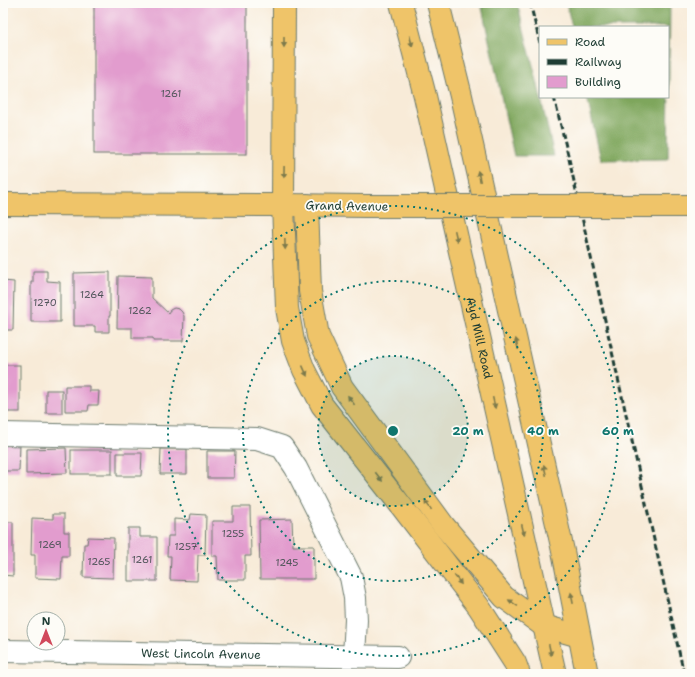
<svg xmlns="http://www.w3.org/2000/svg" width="695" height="677" font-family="'Shantell Sans',sans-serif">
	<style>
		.forest { fill: #7ea65c; stroke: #4e7248 }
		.building { fill: #e29cce }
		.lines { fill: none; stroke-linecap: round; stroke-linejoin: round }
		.minor-casing { stroke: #6b7a6d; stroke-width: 24 }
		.major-casing { stroke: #6b7a6d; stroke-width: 24 }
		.minor { stroke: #fff; stroke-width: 22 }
		.major { stroke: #efc469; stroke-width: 22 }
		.rail { stroke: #1f3d34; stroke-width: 3; stroke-dasharray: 6 3; stroke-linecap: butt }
		.major-bridge-casing { stroke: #6b7a6d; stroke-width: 24; stroke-linecap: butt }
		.major-bridge { stroke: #efc469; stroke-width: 22 }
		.oneway { fill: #7d7a4c }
		.ring { fill: none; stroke: #0f766e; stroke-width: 2; stroke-dasharray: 2 4 }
		.labels { text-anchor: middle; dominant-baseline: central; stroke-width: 3.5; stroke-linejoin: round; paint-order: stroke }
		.number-label { font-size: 10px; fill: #50555a }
		.street-label { font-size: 12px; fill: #1f3d34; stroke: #fdfcf7 }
		.centre { fill: #0f766e; stroke: #fdfcf7; stroke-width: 2 }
		.ring-label { font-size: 12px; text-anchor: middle; font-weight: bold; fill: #0f766e; stroke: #fdfcf7; stroke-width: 3.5; stroke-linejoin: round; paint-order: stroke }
	</style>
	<rect width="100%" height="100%" fill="#fdfcf7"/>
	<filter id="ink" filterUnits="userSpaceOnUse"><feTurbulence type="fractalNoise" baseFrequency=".025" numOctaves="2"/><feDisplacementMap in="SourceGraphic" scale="8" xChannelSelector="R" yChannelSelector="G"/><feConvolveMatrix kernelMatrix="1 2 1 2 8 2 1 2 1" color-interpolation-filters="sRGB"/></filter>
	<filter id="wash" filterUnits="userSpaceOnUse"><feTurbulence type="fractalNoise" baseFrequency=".012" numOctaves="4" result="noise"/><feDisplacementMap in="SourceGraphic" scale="16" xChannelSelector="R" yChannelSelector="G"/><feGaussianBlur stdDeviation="0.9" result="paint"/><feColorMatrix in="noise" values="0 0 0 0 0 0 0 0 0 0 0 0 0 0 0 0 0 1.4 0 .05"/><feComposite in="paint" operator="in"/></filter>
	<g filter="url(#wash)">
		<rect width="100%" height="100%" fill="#f8ebd8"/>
		<g class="forest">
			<polygon points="481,3 517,3 537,81 554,156 514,156"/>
			<polygon points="566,3 670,3 668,159 601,160 587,97 668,97 668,27 572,27"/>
		</g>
		<g id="blocks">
			<g class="building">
				<rect x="94" y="3" width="153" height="151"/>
				<polygon points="33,271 47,271 47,281 60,282 60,322 31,322 31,282 33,282"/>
				<polygon points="110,272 110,316 109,316 109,332 95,332 95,326 74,326 74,273"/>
				<polygon points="118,276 152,277 152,298 168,313 170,310 174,308 179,309 182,312 184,316 183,341 153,341 153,338 132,338 132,328 117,328"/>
				<polygon points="3,281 14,282 13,330 3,330"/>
				<rect x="3" y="365" width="17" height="47"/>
				<polygon points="65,386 89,386 89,391 99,391 98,405 89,405 88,411 65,411"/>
				<rect x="46" y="390" width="16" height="23"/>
				<polygon points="3,445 20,445 19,471 3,471"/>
				<polygon points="66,448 67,473 26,474 26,449"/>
				<polygon points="161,449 187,449 187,474 160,474"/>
				<rect x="71" y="450" width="41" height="24"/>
				<polygon points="207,451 235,451 234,478 207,478"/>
				<polygon points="117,453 142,453 141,476 117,476"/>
				<polygon points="233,507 250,507 251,556 245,556 245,580 218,580 217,556 212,556 212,521 233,521"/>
				<polygon points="53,514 64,514 64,532 69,532 69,556 62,556 61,579 35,578 35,555 31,555 32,518 53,519"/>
				<polygon points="191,514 206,515 205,555 198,555 197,581 170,580 171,556 167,556 168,536 174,536 174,519 190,520"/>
				<polygon points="292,519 293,546 314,546 314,579 260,579 259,520"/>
				<polygon points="3,522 13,522 13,576 3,575"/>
				<polygon points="128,528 140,528 140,537 157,537 157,581 128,581"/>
				<polygon points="88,537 114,538 113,578 83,577 84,544 87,544"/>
			</g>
		</g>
	</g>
	<g filter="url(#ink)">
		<use href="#blocks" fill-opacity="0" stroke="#6b7a6d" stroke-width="1"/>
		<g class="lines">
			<defs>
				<g id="minor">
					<polyline points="3,434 257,439 282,447 296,468 351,577 355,598 356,620 354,656"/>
					<path id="s1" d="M3,651L398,657"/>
				</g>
				<g id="major">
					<polyline points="284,3 283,205 287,308 293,341 304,370 322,405 399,503 479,607 515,663 519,674"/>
					<path id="s2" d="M401,3L425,96L555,674"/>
					<polyline points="438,3 461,96 563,551 587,674"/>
					<polyline points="3,204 283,205 365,206"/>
					<polyline points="307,205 310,291 318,336 342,387 444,526 504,597 544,626 579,636"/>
					<polyline points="673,206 692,206"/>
				</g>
			</defs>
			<use href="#minor" class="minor-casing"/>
			<use href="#major" class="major-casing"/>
			<use href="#minor" class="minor"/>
			<use href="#major" class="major"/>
			<g class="rail">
				<polyline points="530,3 540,43"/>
				<polyline points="554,97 569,159 684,674"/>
			</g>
			<defs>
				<polyline id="major-bridge" points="365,206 673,206"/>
			</defs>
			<use href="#major-bridge" class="major-bridge-casing"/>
			<use href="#major-bridge" class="major-bridge"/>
		</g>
		<defs><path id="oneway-solid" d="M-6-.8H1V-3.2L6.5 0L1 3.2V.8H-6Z"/></defs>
		<g class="oneway">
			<use href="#oneway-solid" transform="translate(411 41) rotate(76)"/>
			<use href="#oneway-solid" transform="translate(284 42) rotate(90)"/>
			<use href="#oneway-solid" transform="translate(284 172) rotate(91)"/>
			<use href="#oneway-solid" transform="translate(479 176) rotate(-103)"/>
			<use href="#oneway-solid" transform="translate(456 236) rotate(77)"/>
			<use href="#oneway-solid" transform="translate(285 244) rotate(88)"/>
			<use href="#oneway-solid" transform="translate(517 344) rotate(-103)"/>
			<use href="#oneway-solid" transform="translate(305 371) rotate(66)"/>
			<use href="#oneway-solid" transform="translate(351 400) rotate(-126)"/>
			<use href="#oneway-solid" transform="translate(494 403) rotate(77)"/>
			<use href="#oneway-solid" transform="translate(545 470) rotate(-103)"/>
			<use href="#oneway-solid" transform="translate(379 477) rotate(52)"/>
			<use href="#oneway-solid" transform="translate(428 505) rotate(-126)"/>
			<use href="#oneway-solid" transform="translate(523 530) rotate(77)"/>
			<use href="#oneway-solid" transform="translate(458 580) rotate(53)"/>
			<use href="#oneway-solid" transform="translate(572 598) rotate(-101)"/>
			<use href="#oneway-solid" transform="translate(513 603) rotate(-145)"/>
			<use href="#oneway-solid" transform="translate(550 650) rotate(78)"/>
		</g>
	</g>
	<circle cx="393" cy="431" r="75" fill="#0f766e" fill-opacity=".12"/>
	<g class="ring">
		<circle cx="393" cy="431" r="75"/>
		<circle cx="393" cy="431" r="150"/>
		<circle cx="393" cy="431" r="225"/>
	</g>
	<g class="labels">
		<g class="number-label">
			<text x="171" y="93">1261</text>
			<text x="92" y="294">1264</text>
			<text x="45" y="302">1270</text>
			<text x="140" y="310">1262</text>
			<text x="233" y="533">1255</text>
			<text x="50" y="544">1269</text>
			<text x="186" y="546">1257</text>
			<text x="142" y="559">1261</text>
			<text x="99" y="561">1265</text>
			<text x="287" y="562">1245</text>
		</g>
		<g class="street-label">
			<text transform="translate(347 206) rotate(1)">Grand Avenue</text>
			<text stroke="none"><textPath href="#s2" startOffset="344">Ayd Mill Road</textPath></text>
			<text stroke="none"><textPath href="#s1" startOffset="198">West Lincoln Avenue</textPath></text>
		</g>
	</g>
	<circle cx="393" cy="431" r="6" class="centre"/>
	<g class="ring-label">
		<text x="468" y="435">20 m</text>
		<text x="543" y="435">40 m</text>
		<text x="618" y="435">60 m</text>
	</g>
	<rect width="695" height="677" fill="none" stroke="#fdfcf7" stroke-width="16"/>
	<rect x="539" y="26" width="130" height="72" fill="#fdfcf7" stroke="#a4b0a9"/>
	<rect x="547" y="39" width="20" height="6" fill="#efc469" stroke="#a4b0a9"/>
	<text x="575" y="46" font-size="12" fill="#1f3d34">Road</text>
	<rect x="547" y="59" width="20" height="6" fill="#1f3d34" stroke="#a4b0a9"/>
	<text x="575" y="66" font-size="12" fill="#1f3d34">Railway</text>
	<rect x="547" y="76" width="20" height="12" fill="#e29cce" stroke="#a4b0a9"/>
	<text x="575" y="86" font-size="12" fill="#1f3d34">Building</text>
	<g transform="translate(46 631)"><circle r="19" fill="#fdfcf7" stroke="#a4b0a9"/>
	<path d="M0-3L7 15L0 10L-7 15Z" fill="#d1495b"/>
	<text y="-6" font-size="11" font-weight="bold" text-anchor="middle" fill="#1f3d34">N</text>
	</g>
</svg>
